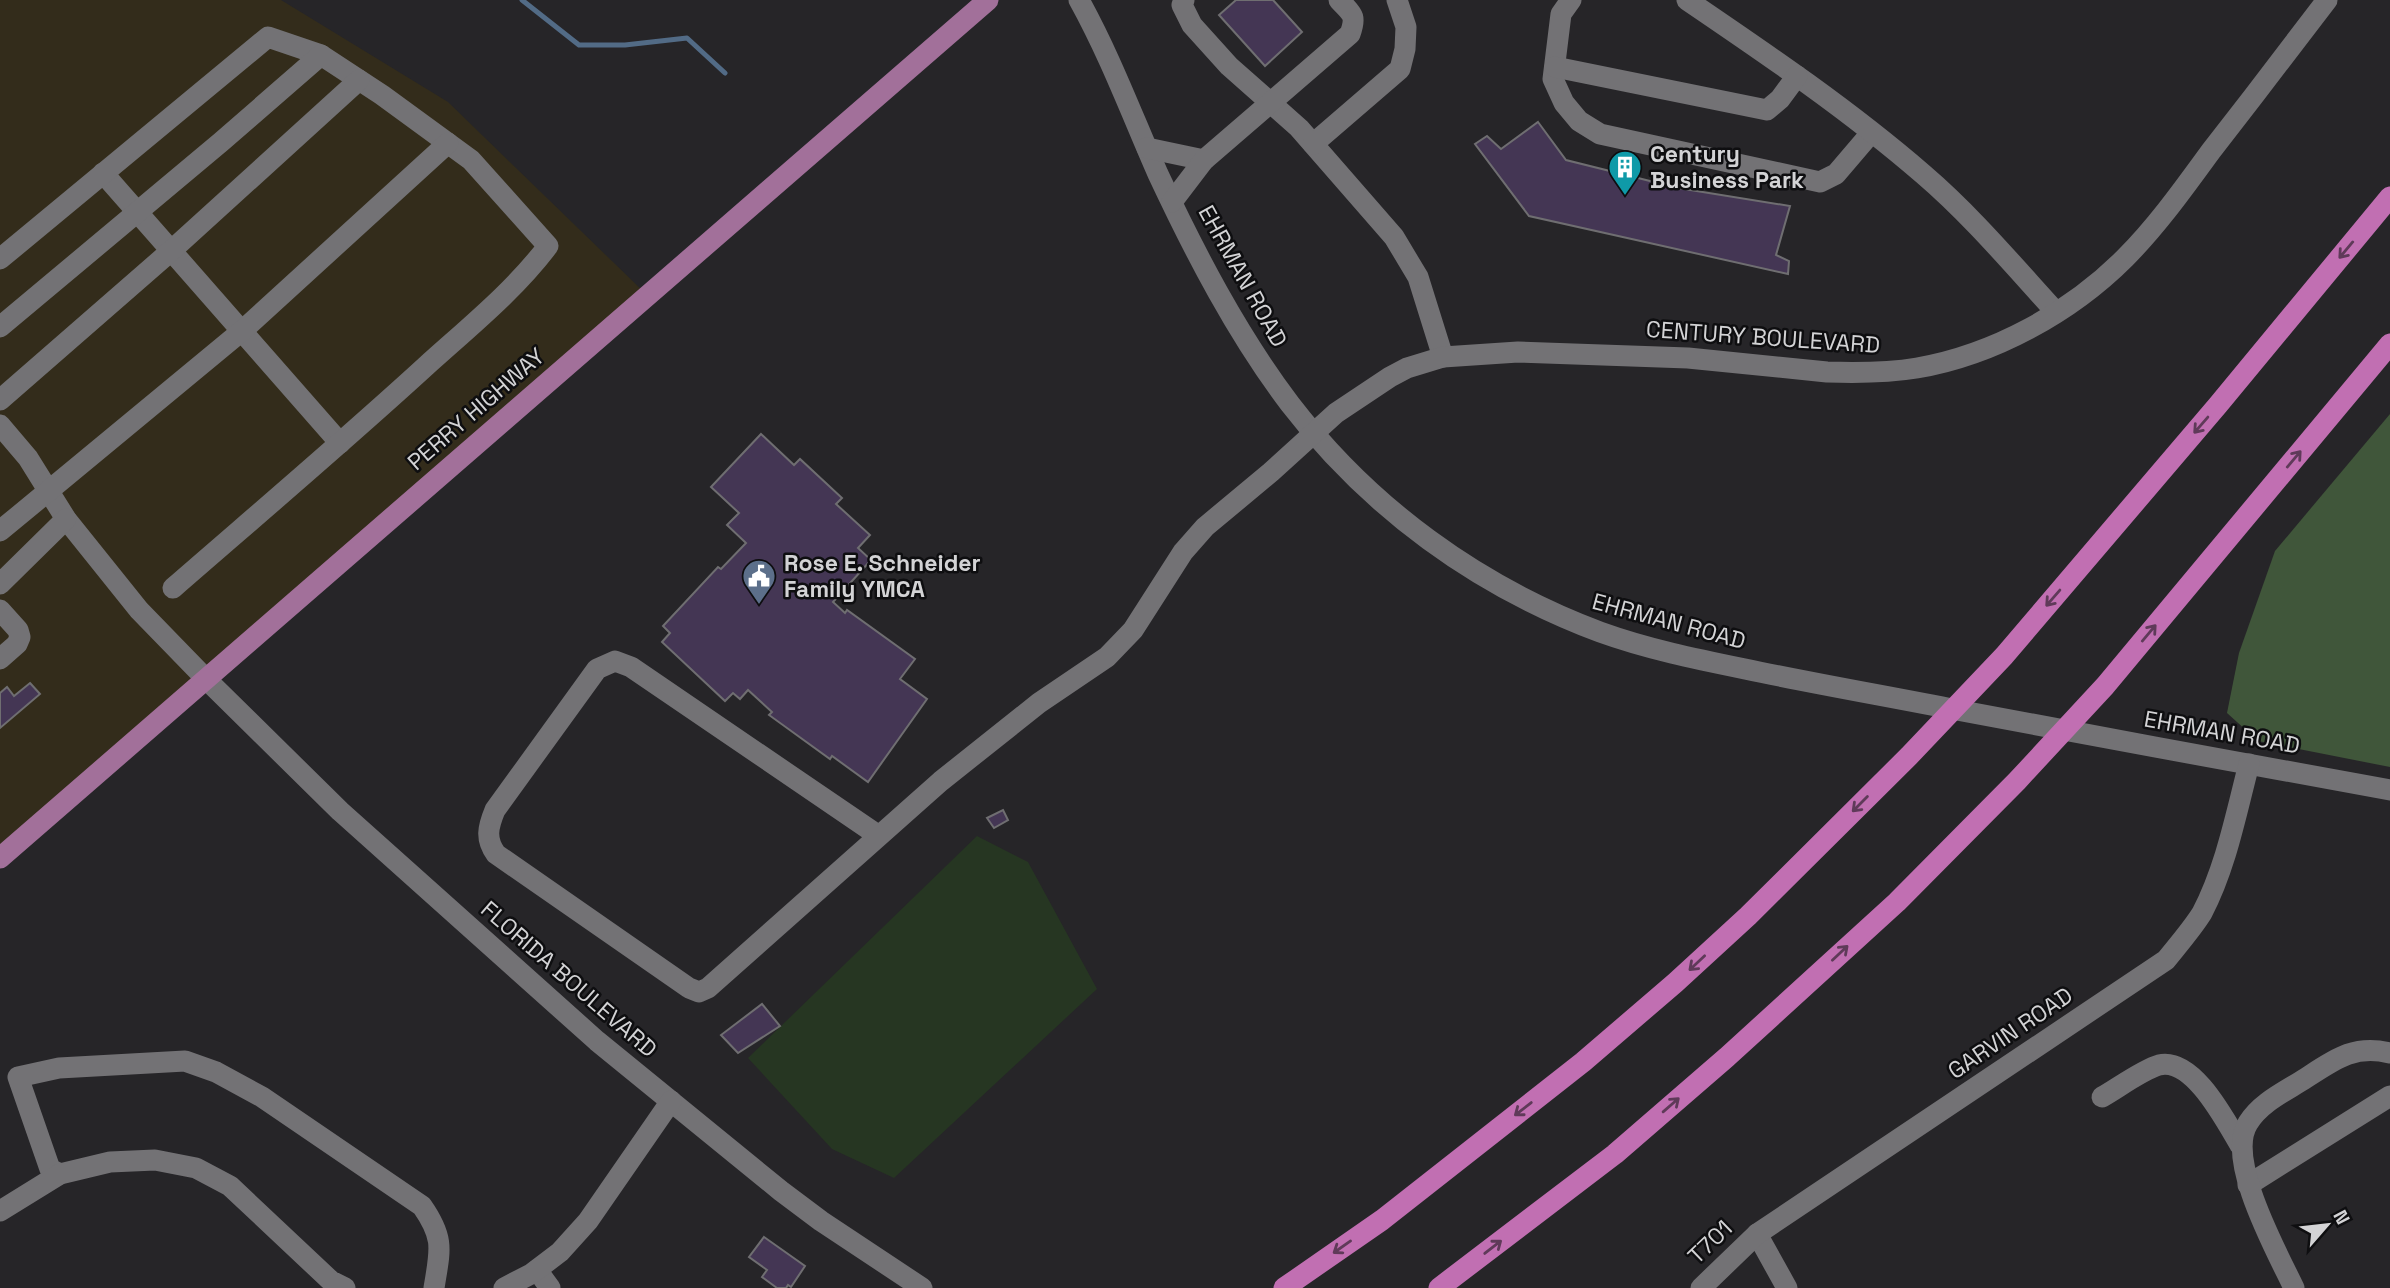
<svg xmlns="http://www.w3.org/2000/svg" width="2390" height="1288" font-family="'Space Grotesk',sans-serif">
	<style>
		.commercial { fill: #332c1b }
		.green { fill: #263622 }
		.forest { fill: #40563a }
		.lines { fill: none; stroke-linecap: round; stroke-linejoin: round }
		.stream { stroke: #526b86; stroke-width: 5 }
		.building { fill: #443654; stroke: #6f6e71; stroke-width: 2 }
		.minor { stroke: #737275; stroke-width: 21 }
		.major { stroke: #a2709a; stroke-width: 21 }
		.highway { stroke: #c16fb2; stroke-width: 21 }
		.oneway { stroke: #5f3a59 }
		.labels { text-anchor: middle; dominant-baseline: central; stroke-width: 5; stroke-linejoin: round; paint-order: stroke }
		.poi-label { font-size: 23px; font-weight: bold; fill: #d3d3d5; stroke: #0e0e10; text-anchor: start }
		.street-label { font-size: 23px; fill: #d3d3d5; stroke: #0e0e10 }
	</style>
	<rect width="100%" height="100%" fill="#262528"/>
	<polygon class="commercial" points="0,0 281,0 448,102 647,295 0,858"/>
	<polygon class="green" points="977,836 1028,862 1097,989 894,1178 832,1149 748,1058"/>
	<polygon class="forest" points="2390,414 2390,767 2258,741 2227,713 2239,653 2275,551"/>
	<g class="lines">
		<polyline class="stream" points="522,0 579,45 625,45 687,38 725,73"/>
	</g>
	<g class="building">
		<polygon points="1236,0 1273,0 1302,32 1265,66 1219,15"/>
		<polygon points="1538,122 1566,160 1678,188 1790,206 1776,255 1789,261 1788,274 1529,216 1475,144 1487,136 1501,149"/>
		<polygon points="761,434 794,465 800,459 842,498 836,504 870,535 858,548 871,560 833,602 845,613 847,610 915,659 900,679 927,699 868,782 832,756 830,759 769,715 772,712 748,690 740,699 733,693 725,701 662,642 670,633 663,626 718,567 721,569 746,543 727,525 739,513 711,487"/>
		<polygon points="30,683 40,694 0,728 0,693 7,687 14,696"/>
		<polygon points="1003,810 1008,820 994,828 987,818"/>
		<polygon points="762,1004 780,1026 738,1053 721,1035"/>
		<polygon points="764,1237 805,1266 791,1287 788,1285 786,1288 777,1288 762,1277 767,1270 749,1257"/>
	</g>
	<g class="lines">
		<g class="minor">
			<path d="M1079,0C1110,56 1132,115 1158,174C1195,253 1237,334 1290,404C1370,508 1477,586 1600,632C1647,649 1696,659 1745,669C1816,684 1886,696 1957,710C2101,737 2246,764 2390,790"/>
			<polyline points="1184,0 1182,5 1192,25 1229,66 1299,128 1394,237 1418,277 1443,357"/>
			<polyline points="1571,0 1561,14 1553,79 1564,103 1579,121 1600,134 1820,182 1836,174 1871,133"/>
			<path d="M1687,0C1768,55 1849,110 1923,174C1971,215 2013,265 2056,312"/>
			<polyline points="1555,67 1767,110 1780,99 1797,76"/>
			<polyline points="1313,144 1400,69 1405,49 1406,27 1397,0"/>
			<polyline points="1147,148 1204,160"/>
			<polyline points="103,173 340,443"/>
			<path d="M1172,202L1204,160L1350,34C1357,15 1352,14 1339,0"/>
			<polyline points="0,259 268,37 321,55"/>
			<path d="M0,327L221,142L321,55L382,95L471,160L548,246C514,291 468,328 426,366C343,442 258,514 173,588"/>
			<polyline points="0,400 172,250 359,80"/>
			<polyline points="0,425 28,458 66,519 139,610 207,680 340,811 597,1041 781,1191 821,1221 922,1288"/>
			<polyline points="0,531 243,330 448,143"/>
			<polyline points="0,584 66,519"/>
			<polyline points="0,610 18,630 20,637 17,644 0,659"/>
			<path d="M879,836L631,667L615,661L597,669L495,810C488,827 485,839 496,854L689,988L699,992L708,988L941,781L1039,703L1107,657L1133,630L1183,552L1205,527L1271,472L1336,413L1390,377L1407,368L1443,357L1518,352L1688,358L1827,372C1857,373 1887,373 1917,368C1993,355 2070,313 2125,258C2157,226 2184,188 2211,151C2250,101 2289,50 2327,0"/>
			<path d="M2102,1097C2118,1088 2142,1070 2159,1065C2193,1057 2225,1120 2240,1145"/>
			<path d="M60,1174L50,1169L18,1077L59,1068L185,1061L216,1072L262,1097L422,1206C445,1239 440,1250 434,1288"/>
			<polyline points="2248,1185 2390,1096"/>
			<polyline points="0,1211 60,1174 110,1162 155,1160 196,1168 230,1186 331,1281 345,1288"/>
			<polyline points="1757,1234 1787,1288"/>
			<polyline points="537,1270 550,1288"/>
			<polyline points="504,1288 531,1274 560,1252 588,1221 671,1101"/>
			<path d="M1701,1288L1757,1234L2166,960C2178,945 2192,929 2202,913C2226,867 2236,814 2249,764"/>
			<path d="M2294,1288C2277,1252 2225,1159 2248,1123C2261,1102 2286,1091 2306,1078C2335,1059 2355,1044 2390,1053"/>
		</g>
		<polyline class="major" points="0,858 988,0"/>
		<g class="highway">
			<polyline points="1284,1288 1382,1220 1583,1062 1675,983 1748,916 1909,756 2004,656 2218,405 2390,197"/>
			<polyline points="1439,1288 1615,1154 1727,1057 1897,902 2017,781 2105,686 2390,344"/>
		</g>
	</g>
	<defs><path id="oneway-shaft" d="M-6 0H5M1.5-3L5.5 0L1.5 3" fill="none" stroke-width="1.6" stroke-linecap="round" stroke-linejoin="round" transform="scale(1.75)"/></defs>
	<g class="oneway">
		<use href="#oneway-shaft" transform="translate(2346 250) rotate(130)"/>
		<use href="#oneway-shaft" transform="translate(2201 425) rotate(131)"/>
		<use href="#oneway-shaft" transform="translate(2294 459) rotate(-50)"/>
		<use href="#oneway-shaft" transform="translate(2053 598) rotate(131)"/>
		<use href="#oneway-shaft" transform="translate(2149 633) rotate(-50)"/>
		<use href="#oneway-shaft" transform="translate(1860 804) rotate(135)"/>
		<use href="#oneway-shaft" transform="translate(1840 953) rotate(-43)"/>
		<use href="#oneway-shaft" transform="translate(1697 963) rotate(137)"/>
		<use href="#oneway-shaft" transform="translate(1671 1105) rotate(-41)"/>
		<use href="#oneway-shaft" transform="translate(1523 1109) rotate(142)"/>
		<use href="#oneway-shaft" transform="translate(1342 1247) rotate(145)"/>
		<use href="#oneway-shaft" transform="translate(1493 1247) rotate(-38)"/>
	</g>
	<defs>
		<symbol id="building-pin" viewBox="-11 -11 22 30"><path d="M0 17L-7.5 6A9.5 9.5 0 1 1 7.5 6Z" fill="#0f9aa8" stroke="#0e0e10"/><path d="M-4-6H4V6H1V3H-1V6H-4ZM-2.5-4.3h1.7v1.8h-1.7ZM.8-4.3h1.7v1.8H.8ZM-2.5-1h1.7V.8h-1.7ZM.8-1h1.7V.8H.8Z" fill="#fff"/></symbol>
		<symbol id="civic-pin" viewBox="-11 -11 22 30"><path d="M0 17L-7.5 6A9.5 9.5 0 1 1 7.5 6Z" fill="#5c6f8a" stroke="#0e0e10"/><path d="M-.6-6.5H3V-4.5H.6V-3L4-1V1h2V6H-6V1h2V-1L-.6-3ZM-1.2 2.5V6h2.4V2.5Z" fill="#fff"/></symbol>
	</defs>
	<g fill-rule="evenodd">
		<use href="#building-pin" x="1606" y="148" width="38" height="52"/>
		<use href="#civic-pin" x="740" y="557" width="38" height="52"/>
	</g>
	<g class="labels">
		<g class="poi-label">
			<text x="1650" y="154">Century<tspan x="1650" dy="26">Business Park</tspan></text>
			<text x="784" y="563">Rose E. Schneider<tspan x="784" dy="26">Family YMCA</tspan></text>
		</g>
		<g class="street-label">
			<text transform="translate(1243 276) rotate(61)">EHRMAN ROAD</text>
			<text transform="translate(1763 337) rotate(4)">CENTURY BOULEVARD</text>
			<text transform="translate(476 409) rotate(-41)">PERRY HIGHWAY</text>
			<text transform="translate(1669 621) rotate(15)">EHRMAN ROAD</text>
			<text transform="translate(2222 732) rotate(10)">EHRMAN ROAD</text>
			<text transform="translate(569 979) rotate(41)">FLORIDA BOULEVARD</text>
			<text transform="translate(2010 1033) rotate(-34)">GARVIN ROAD</text>
			<text transform="translate(1710 1242) rotate(-44)">T701</text>
		</g>
	</g>
	<g transform="translate(2327 1225) rotate(62)" stroke="#0e0e10" stroke-width="5" paint-order="stroke">
	<path d="M0-5L12 26L0 18L-12 26Z" fill="#d3d3d5"/>
	<text y="-10" font-size="19" font-weight="bold" text-anchor="middle" fill="#d3d3d5">N</text>
	</g>
</svg>
